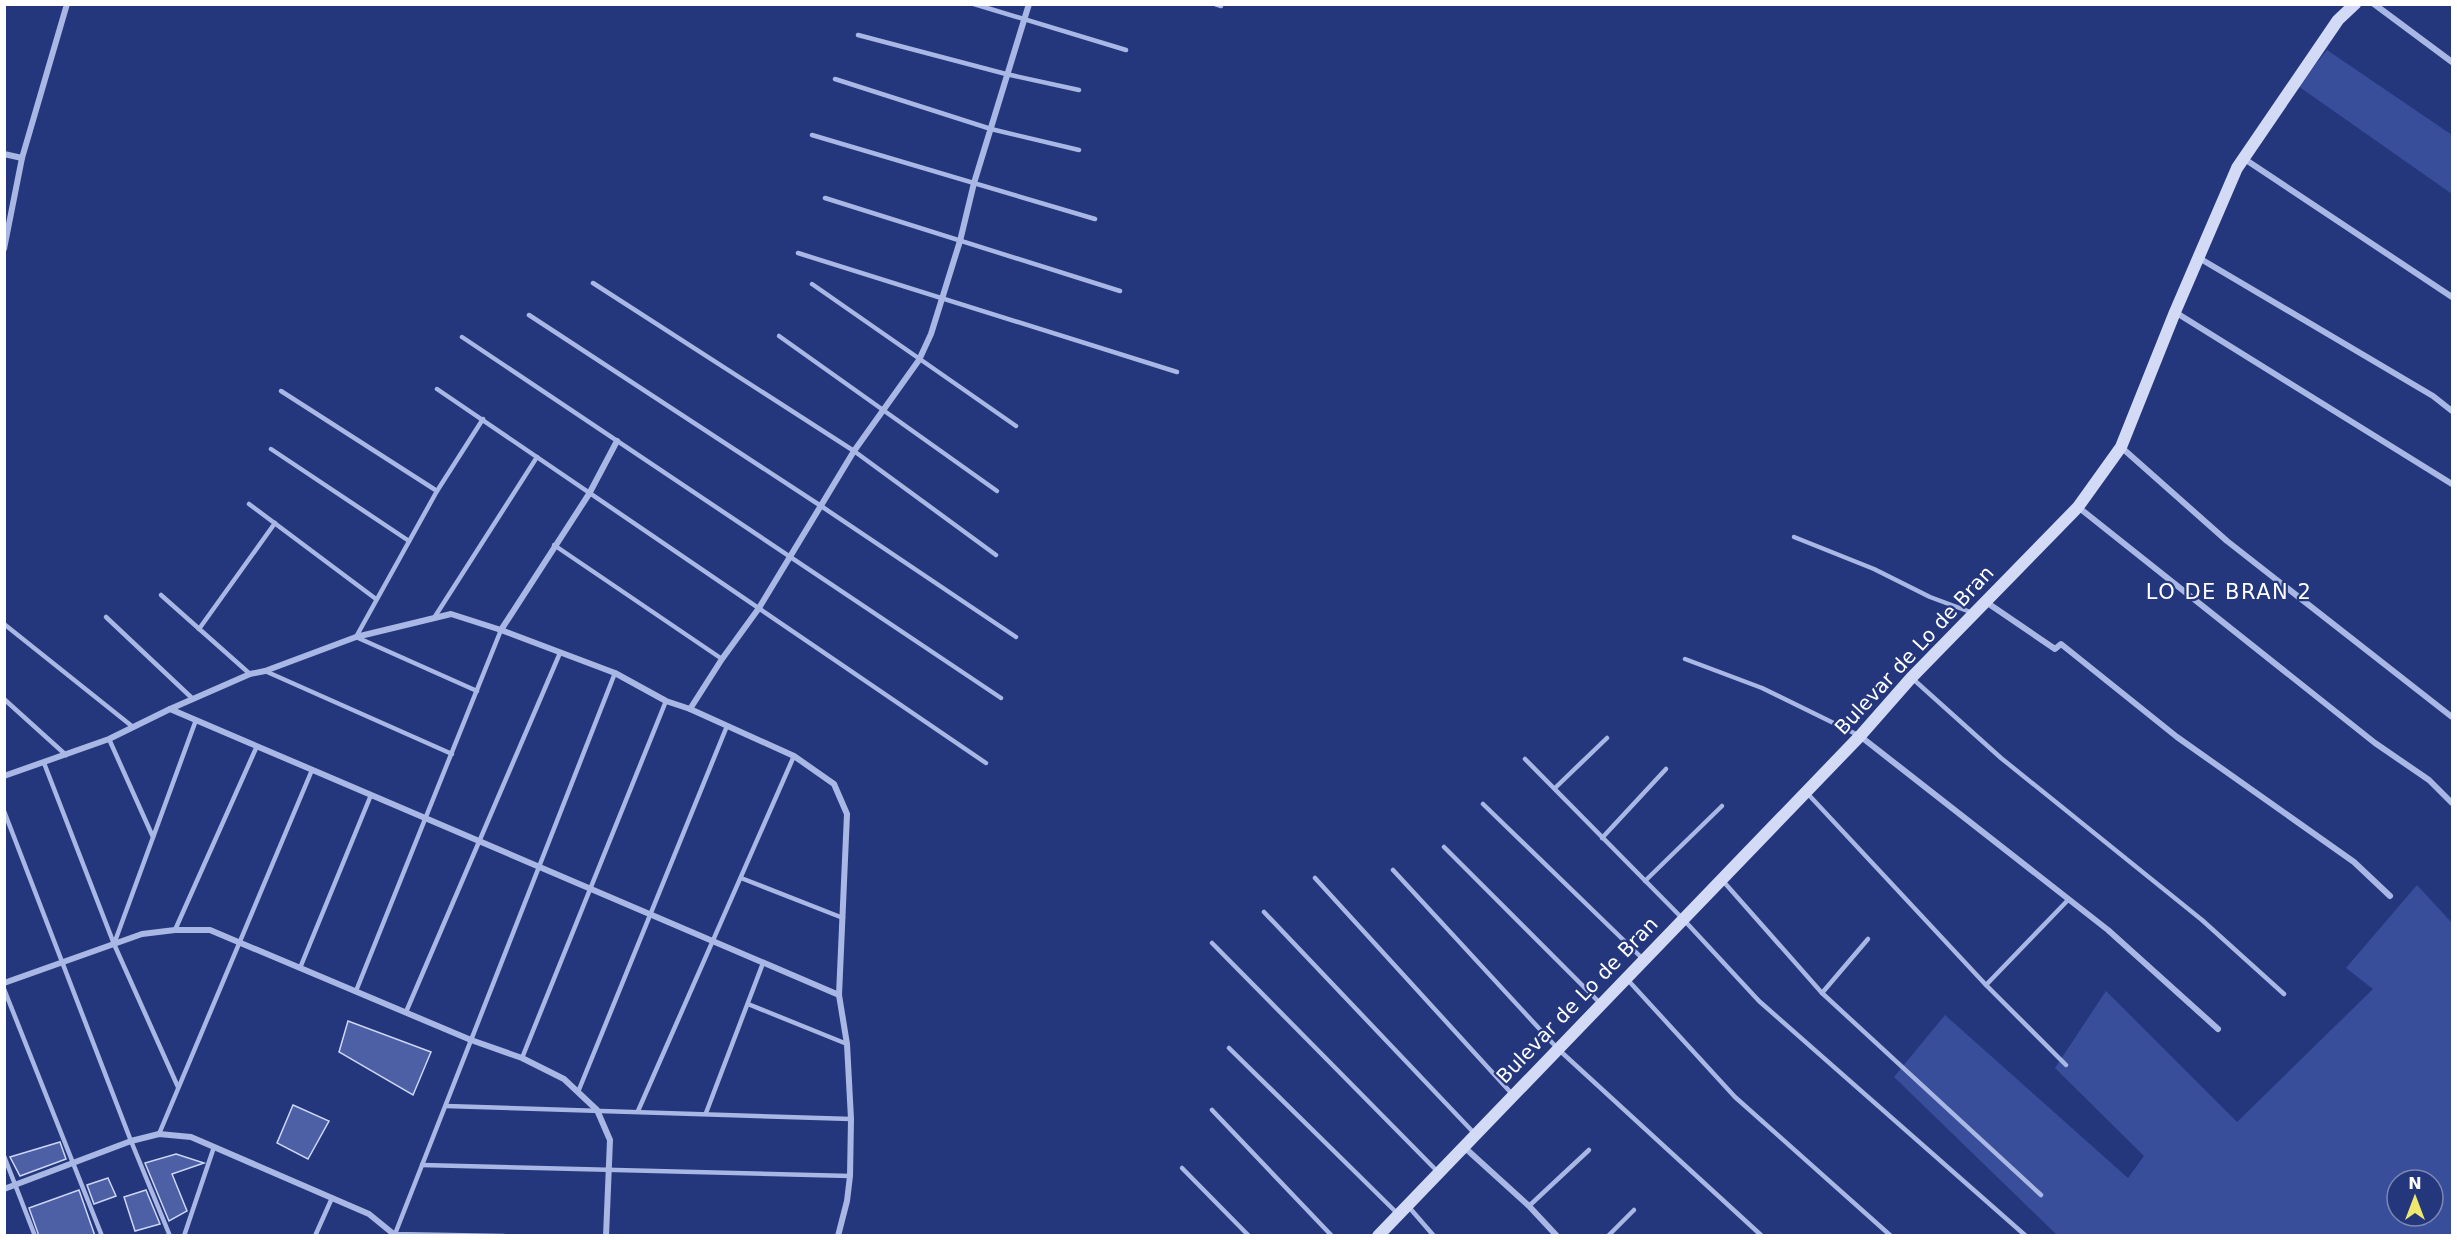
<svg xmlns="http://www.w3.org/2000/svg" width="2457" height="1240" font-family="'DejaVu Sans',sans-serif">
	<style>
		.green { fill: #384e9b; fill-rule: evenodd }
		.building { fill: #4d60a6; stroke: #ccd5f4; stroke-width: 1.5 }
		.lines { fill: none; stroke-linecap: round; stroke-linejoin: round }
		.lane { stroke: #a9b7e5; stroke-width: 4.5 }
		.street { stroke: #a9b7e5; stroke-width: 6 }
		.secondary { stroke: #d3daf5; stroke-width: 12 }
		.labels { text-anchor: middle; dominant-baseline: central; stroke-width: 4.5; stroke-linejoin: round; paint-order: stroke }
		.street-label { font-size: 20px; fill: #fff; stroke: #24377d }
		.neighbourhood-label { font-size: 21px; letter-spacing: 1.5px; fill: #fff; stroke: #24377d }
	</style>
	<rect width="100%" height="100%" fill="#24377d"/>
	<g class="green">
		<polygon points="2327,50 2452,135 2452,194 2298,86"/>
		<path d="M2417,885L2452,923V1235H2057L1894,1077L1945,1015L2128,1178L2144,1156L2055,1068L2106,991L2237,1122L2373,989L2346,968ZM2397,1180H2433V1216H2397Z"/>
	</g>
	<g class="building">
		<polygon points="348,1021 431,1052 413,1095 339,1052"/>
		<polygon points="293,1105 329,1121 308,1159 277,1143"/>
		<polygon points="60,1142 66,1159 20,1176 10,1157"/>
		<polygon points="176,1154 204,1163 172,1174 187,1211 169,1221 145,1163"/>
		<polygon points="108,1178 116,1196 94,1204 87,1185"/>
		<polygon points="79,1190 95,1236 39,1236 29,1208"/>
		<polygon points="146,1190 160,1224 135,1231 124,1197"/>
	</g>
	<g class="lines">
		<g class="lane">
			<polyline points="974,4 1126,50"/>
			<polyline points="1215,4 1221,6"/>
			<polyline points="858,35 1006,74 1079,90"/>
			<polyline points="835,79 991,129 1079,150"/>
			<polyline points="812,135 1095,219"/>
			<polyline points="825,198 1120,291"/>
			<polyline points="798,253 1177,372"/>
			<polyline points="593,283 854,451 996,555"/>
			<polyline points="812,284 1016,426"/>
			<polyline points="529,315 821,506 1016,637"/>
			<polyline points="779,336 997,491"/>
			<polyline points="462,337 1001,698"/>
			<polyline points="437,389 986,763"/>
			<polyline points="281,391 437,491"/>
			<polyline points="271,449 409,541"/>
			<polyline points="249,504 376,599"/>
			<polyline points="1794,537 1874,569 1930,597 1973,613"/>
			<polyline points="554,545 722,659"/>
			<polyline points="161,595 250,674"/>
			<polyline points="106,617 193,699"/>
			<polyline points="434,618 537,457"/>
			<polyline points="4,624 133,727"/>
			<polyline points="199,629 275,523"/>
			<polyline points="1685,659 1762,688 1858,735"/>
			<polyline points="265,671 452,754"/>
			<polyline points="1913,679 2001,758 2202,920 2284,994"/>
			<polyline points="477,691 356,637 437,491 483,419"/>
			<polyline points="4,699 66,755"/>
			<polyline points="109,739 153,837"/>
			<polyline points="1525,759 1683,919 1759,1001 2026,1236"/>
			<polyline points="44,763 114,944 178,1087"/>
			<polyline points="1555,788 1607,738"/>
			<polyline points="1807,793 1986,985 2066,1065"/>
			<polyline points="1483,804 1643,959"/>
			<polyline points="4,811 131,1141 170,1236"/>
			<polyline points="1602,838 1666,769"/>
			<polyline points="1444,847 1601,1004"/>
			<polyline points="1393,870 1558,1049 1762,1236"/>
			<polyline points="741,878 843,918"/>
			<polyline points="1315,878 1513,1095"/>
			<polyline points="1645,881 1722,806"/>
			<polyline points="1723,881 1822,993 2041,1195"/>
			<polyline points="1264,912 1475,1134"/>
			<polyline points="175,930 257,746"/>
			<polyline points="1212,943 1438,1172"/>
			<polyline points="114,944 196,720"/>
			<polyline points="300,968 371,795"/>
			<polyline points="1626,978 1735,1097 1891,1236"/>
			<polyline points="1986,985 2069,899"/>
			<polyline points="4,989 102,1236"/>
			<polyline points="356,991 501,630"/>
			<polyline points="1822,993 1868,939"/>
			<polyline points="748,1004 847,1044"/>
			<polyline points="406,1012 560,653"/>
			<polyline points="1229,1048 1398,1214"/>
			<polyline points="522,1058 666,701"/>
			<polyline points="578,1092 727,726"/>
			<polyline points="446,1106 851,1119"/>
			<polyline points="1212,1110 1332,1236"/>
			<polyline points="638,1111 794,756"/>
			<polyline points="706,1113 763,963"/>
			<polyline points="159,1134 312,770"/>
			<polyline points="4,1156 35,1236"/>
			<polyline points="422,1165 850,1176"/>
			<polyline points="1182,1168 1249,1236"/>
			<polyline points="1408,1206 1434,1236"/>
			<polyline points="1529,1206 1589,1150"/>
			<polyline points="184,1236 214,1147"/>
			<polyline points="315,1236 332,1198"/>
			<polyline points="504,1236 395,1234 615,673"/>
			<polyline points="1608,1236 1634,1210"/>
		</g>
		<g class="street">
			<polyline points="2374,4 2452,62"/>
			<polyline points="4,154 22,158"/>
			<polyline points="2243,158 2452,297"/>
			<polyline points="4,249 22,158 67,4"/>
			<polyline points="2199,258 2433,396 2452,411"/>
			<polyline points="2175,312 2452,484"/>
			<polyline points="2121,447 2227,541 2452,717"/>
			<polyline points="2078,507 2375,743 2429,780 2452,803"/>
			<polyline points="1986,602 2055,649 2061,644 2177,737 2354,862 2390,896"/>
			<polyline points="501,630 589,494 617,441"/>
			<polyline points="170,709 839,995"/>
			<polyline points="690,709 722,659 759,608 854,451 919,360 931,334 960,241 974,183 1029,4"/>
			<polyline points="1860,736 2108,930 2218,1029"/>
			<polyline points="4,776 109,739 170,709 250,674 265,671 356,637 451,614 501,630 615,673 666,701 690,709 794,756 834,784 847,814 839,995 847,1044 851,1119 850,1176 847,1201 838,1236"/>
			<polyline points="4,983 142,934 175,930 210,930 471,1040 522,1058 564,1079 597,1110 610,1140 606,1236"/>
			<polyline points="1464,1147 1529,1206 1557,1236"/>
			<polyline points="4,1189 131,1141 159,1134 191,1137 369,1214 396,1236"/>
		</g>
		<polyline class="secondary" points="1378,1236 1860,736 1911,678 2078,507 2121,447 2175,312 2237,168 2338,20 2355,4"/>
	</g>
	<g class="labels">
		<g class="street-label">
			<text transform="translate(1914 650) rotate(-47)">Bulevar de Lo de Bran</text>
			<text transform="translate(1577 1000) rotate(-46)">Bulevar de Lo de Bran</text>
		</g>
		<g class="neighbourhood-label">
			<text x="2229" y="592">LO DE BRAN 2</text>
		</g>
	</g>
	<rect width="2457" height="1240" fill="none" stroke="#ffffff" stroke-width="12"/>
	<g transform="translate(2415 1198)"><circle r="28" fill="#24377d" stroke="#7c87b1" stroke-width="1.5"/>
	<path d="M0-4.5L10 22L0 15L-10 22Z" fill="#efe86d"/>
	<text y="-9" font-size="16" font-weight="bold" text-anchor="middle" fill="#ffffff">N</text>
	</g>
</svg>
